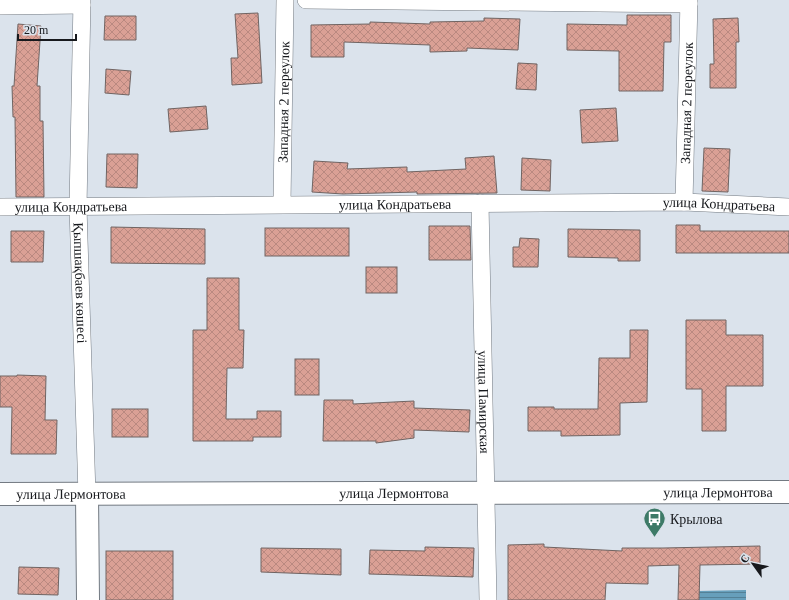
<svg xmlns="http://www.w3.org/2000/svg" width="789" height="600" font-family="'Times New Roman',serif">
	<style>
		.water { fill: url(#water-rules) }
		.building { fill: url(#building-cross-hatch); stroke: #706462 }
		.lines { fill: none; stroke-linecap: round; stroke-linejoin: round }
		.street-casing { stroke: #737a82; stroke-width: 18 }
		.secondary-casing { stroke: #737a82; stroke-width: 24 }
		.street { stroke: #fff; stroke-width: 17 }
		.secondary { stroke: #fff; stroke-width: 22 }
		.labels { text-anchor: middle; dominant-baseline: central; stroke-width: 3.5; stroke-linejoin: round; paint-order: stroke }
		.street-label { font-size: 14px; fill: #17191d; stroke: #dbe3ec }
		.poi-label { font-size: 14px; fill: #17191d; stroke: #dbe3ec; text-anchor: start }
	</style>
	<defs>
		<pattern id="water-rules" width="6" height="5" patternUnits="userSpaceOnUse"><rect width="6" height="5" fill="#679fbb"/><path d="M0 2.5h6" fill="none" stroke="#548197"/></pattern>
		<pattern id="building-cross-hatch" width="8" height="8" patternUnits="userSpaceOnUse"><rect width="8" height="8" fill="#daa095"/><path d="M0 0l8 8M0 8l8-8" fill="none" stroke="#ba8980"/></pattern>
	</defs>
	<rect width="100%" height="100%" fill="#dbe3ec"/>
	<polygon class="water" points="746,590 746,600 698,600 698,591"/>
	<g class="building">
		<polygon points="258,13 262,83 232,85 231,58 238,58 235,14"/>
		<polygon points="627,15 671,15 671,42 664,42 663,91 619,91 619,51 567,50 567,24 627,25"/>
		<polygon points="105,16 136,16 136,40 104,40"/>
		<polygon points="484,18 520,19 518,50 467,48 467,51 430,52 430,45 344,42 344,57 311,57 311,25 370,24 370,22 430,24 430,22 484,21"/>
		<polygon points="738,18 739,42 736,42 736,88 710,88 710,64 714,64 713,19"/>
		<polygon points="18,24 41,26 37,86 40,86 40,121 43,121 44,197 16,197 15,117 13,117 12,86 14,86"/>
		<polygon points="518,63 537,64 536,90 516,89"/>
		<polygon points="106,69 131,71 129,95 105,93"/>
		<polygon points="206,106 208,129 170,132 168,109"/>
		<polygon points="616,108 618,141 582,143 580,110"/>
		<polygon points="704,148 730,149 728,192 702,191"/>
		<polygon points="107,154 138,154 137,188 106,187"/>
		<polygon points="494,156 497,193 417,194 417,192 343,194 312,192 314,161 348,163 347,169 407,167 407,172 466,169 465,158"/>
		<polygon points="522,158 551,160 550,191 521,190"/>
		<polygon points="676,225 700,225 700,231 789,231 789,253 676,253"/>
		<polygon points="429,226 470,226 471,260 429,260"/>
		<polygon points="111,227 205,229 205,264 111,263"/>
		<rect x="265" y="228" width="84" height="28"/>
		<polygon points="568,229 640,230 640,261 618,261 618,258 568,257"/>
		<polygon points="11,231 44,231 43,262 11,262"/>
		<polygon points="520,238 539,239 538,267 513,267 513,247 519,247"/>
		<rect x="366" y="267" width="31" height="26"/>
		<polygon points="207,278 239,278 239,330 244,330 243,368 227,368 226,419 257,419 257,411 281,411 281,437 253,437 253,441 193,441 193,330 207,330"/>
		<polygon points="686,320 726,320 726,335 763,335 763,386 726,386 726,431 702,431 702,389 686,389"/>
		<polygon points="630,330 648,330 647,402 620,403 620,435 561,436 561,431 528,431 528,407 554,407 554,409 598,409 599,358 630,358"/>
		<rect x="295" y="359" width="24" height="36"/>
		<polygon points="17,375 46,376 45,420 57,420 56,454 11,454 12,407 0,407 0,376 17,376"/>
		<polygon points="324,400 353,400 353,404 414,401 414,408 470,410 469,432 414,430 414,438 376,443 376,441 323,441"/>
		<rect x="112" y="409" width="36" height="28"/>
		<polygon points="544,544 544,547 622,551 622,548 663,548 760,546 760,564 700,565 699,600 678,600 679,565 648,566 648,584 606,583 605,600 508,600 508,545"/>
		<polygon points="425,547 474,548 473,577 369,574 370,550 425,551"/>
		<polygon points="261,548 341,549 341,575 261,572"/>
		<rect x="106" y="551" width="67" height="49"/>
		<polygon points="19,567 59,568 58,595 18,594"/>
	</g>
	<g class="lines">
		<defs>
			<g id="street">
				<path id="s1" d="M82,0L78,207L87,495"/>
				<polyline points="306,0 689,4"/>
				<polyline points="0,6 82,5"/>
				<path id="s2" d="M684,202L689,0"/>
				<path id="s3" d="M480,203L488,600"/>
				<path id="s4" d="M282,204L285,0"/>
				<path id="s5" d="M0,207L684,202L789,207"/>
			</g>
			<g id="secondary">
				<path id="s6" d="M0,494L789,492"/>
				<polyline points="87,495 88,600"/>
			</g>
		</defs>
		<use href="#street" class="street-casing"/>
		<use href="#secondary" class="secondary-casing"/>
		<use href="#street" class="street"/>
		<use href="#secondary" class="secondary"/>
	</g>
	<defs>
		<symbol id="bus-pin" viewBox="-11 -11 22 30"><path d="M0 17L-7.5 6A9.5 9.5 0 1 1 7.5 6Z" fill="#3d7a67" stroke="#dbe3ec"/><path d="M-5-6H5V4H4V6H2V4H-2V6H-4V4H-5ZM-3.5-4V0h7V-4ZM-3.5 1.2v1.5H-2V1.2ZM2 1.2v1.5H3.5V1.2Z" fill="#fff"/></symbol>
	</defs>
	<g fill-rule="evenodd">
		<use href="#bus-pin" x="642" y="506" width="25" height="34"/>
	</g>
	<g class="labels">
		<g class="street-label">
			<text stroke="none"><textPath href="#s4" startOffset="102">Западная 2 переулок</textPath></text>
			<text stroke="none"><textPath href="#s2" startOffset="99">Западная 2 переулок</textPath></text>
			<text stroke="none"><textPath href="#s5" startOffset="395">улица Кондратьева</textPath></text>
			<text stroke="none"><textPath href="#s5" startOffset="719">улица Кондратьева</textPath></text>
			<text stroke="none"><textPath href="#s5" startOffset="71">улица Кондратьева</textPath></text>
			<text stroke="none"><textPath href="#s1" startOffset="283">Қыпшақбаев көшесі</textPath></text>
			<text stroke="none"><textPath href="#s3" startOffset="199">улица Памирская</textPath></text>
			<text stroke="none"><textPath href="#s6" startOffset="718">улица Лермонтова</textPath></text>
			<text stroke="none"><textPath href="#s6" startOffset="394">улица Лермонтова</textPath></text>
			<text stroke="none"><textPath href="#s6" startOffset="71">улица Лермонтова</textPath></text>
		</g>
		<g class="poi-label">
			<text x="670" y="519">Крылова</text>
		</g>
	</g>
	<g transform="translate(753 564) rotate(303)" stroke="#dbe3ec" stroke-width="3" paint-order="stroke">
	<path d="M0-3L7 15L0 10L-7 15Z" fill="#17191d"/>
	<text y="-6" font-size="11" font-weight="bold" text-anchor="middle" fill="#17191d">С</text>
	</g>
	<path d="M18 34v6h58v-6" fill="none" stroke="#17191d" stroke-width="2"/>
	<text x="24" y="34" font-size="12" fill="#17191d" stroke="#dbe3ec" stroke-width="3" paint-order="stroke">20 m</text>
</svg>
